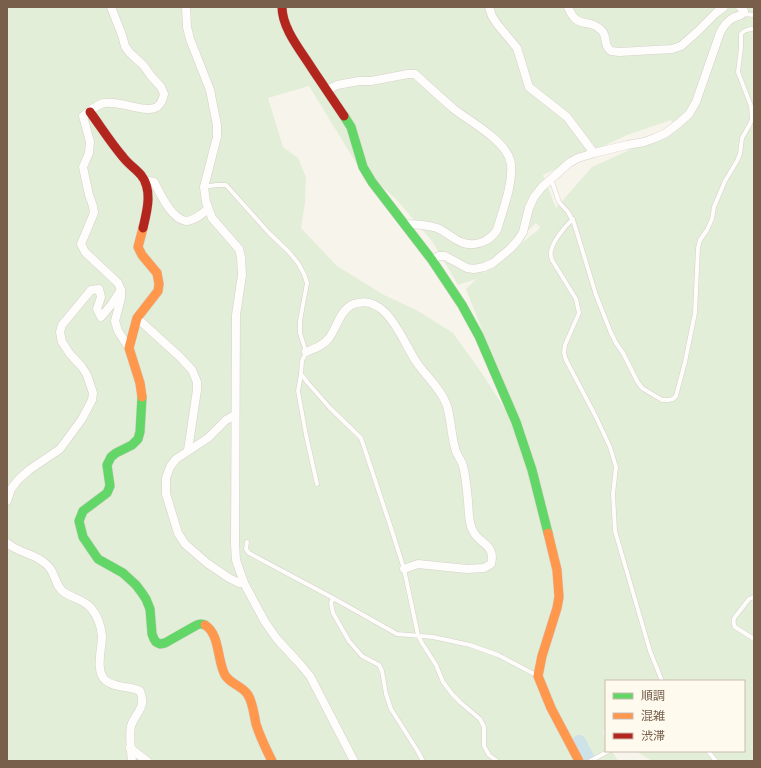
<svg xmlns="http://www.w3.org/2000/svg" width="761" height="768" font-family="'Sofia Sans Condensed','Noto Sans JP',sans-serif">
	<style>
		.green { fill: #e2eed7; fill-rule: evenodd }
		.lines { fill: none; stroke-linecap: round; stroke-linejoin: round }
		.river { stroke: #cde3e8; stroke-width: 14 }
		.lane-casing { stroke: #d6d1ca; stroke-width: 5 }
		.street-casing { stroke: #d6d1ca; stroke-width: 9 }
		.fast-casing { stroke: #d7d1ca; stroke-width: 10 }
		.slow-casing { stroke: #d7d1ca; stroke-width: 10 }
		.jam-casing { stroke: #d7d1ca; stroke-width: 10 }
		.lane { stroke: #fefdfc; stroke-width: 4 }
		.street { stroke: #fefdfc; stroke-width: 8 }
		.fast { stroke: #63d668; stroke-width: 9 }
		.slow { stroke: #ff974d; stroke-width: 9 }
		.jam { stroke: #b3261e; stroke-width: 9 }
	</style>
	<rect width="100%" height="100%" fill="#f7f4ec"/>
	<path class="green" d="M7,7H754V761H652L636,751H744V681H606V733L602,730L606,739V751H612L618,761H7ZM309,86L358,166L395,198L432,241L458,285L476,279L466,289L524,438L481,372L453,333L418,311L384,295L337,266L301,228L305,202L306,177L298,158L283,147L268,98ZM671,120L676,129L592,167L556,208L543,175L627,135ZM536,223L540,227L538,230L483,274Z"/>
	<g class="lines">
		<polyline class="river" points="579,742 589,761"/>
		<defs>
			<g id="lane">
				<polyline points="743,14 754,15"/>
				<path d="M551,179L559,202L568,212L574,223L596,295L611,333L616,343L623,353L637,381L642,388L662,400H668L673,399L676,396L685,362L695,313L698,248L700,240L707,230L712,219L714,207L725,181L737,161L740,154L742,138L750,124L752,119L751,106L738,72L741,48V34C744,30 749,29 754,29"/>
				<polyline points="204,187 216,185 226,185 269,233 288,251 298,263 304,274 307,283 300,321 300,333 306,352 302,361 301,374 308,383 330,408 361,438 392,531 404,569 418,635 422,643 436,665 443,682 453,695 461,703 480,719 484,727 484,746 489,755 497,761"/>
				<path d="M573,219C565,226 553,241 551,251C550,254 551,257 552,260L576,299L579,313L565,345L564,353L566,360L596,417L610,447L616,467L613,494L615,531L650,651L662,681"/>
				<polyline points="301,374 298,391 306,435 317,484"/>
				<polyline points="247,542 246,549 249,553 333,598"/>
				<path d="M754,597L749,599L735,617C733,620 733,623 735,627L754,639"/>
				<polyline points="708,751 716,761"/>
				<polyline points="423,761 417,750 391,709 386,694 382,671 379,665 362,656 349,641 333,613 331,603 333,598 397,634 433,637 470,645 498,655 538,676"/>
				<polyline points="590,761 609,751"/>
			</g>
			<g id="street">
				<path d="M111,7L122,35L125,46L129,52L144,66L151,76L161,87L164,94C163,99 161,104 157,107C145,114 120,100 104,103C96,105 90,111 83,116L90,142L89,153L83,167L89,195L93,206L94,213L81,244L85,252L118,283L121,290V298L115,321L118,331L129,348"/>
				<polyline points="186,7 187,27 190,39 210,90 217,125 217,137 204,187 206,202 212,218 239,249 241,257 242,275 236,315 235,544 236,560 244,583 265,622 277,639 299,663 310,676 354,761"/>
				<polyline points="489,7 492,16 497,24 517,48 529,87 567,117 594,153"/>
				<path d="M568,7C577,30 588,18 600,29C607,34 604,40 607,46C608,48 609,50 611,51L619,52L672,49L681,46L697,32L716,13L724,7"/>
				<path d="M327,90L337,85L359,81H371L408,74H415C428,86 441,98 454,109C470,122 508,141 511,164C513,185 503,209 497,230C490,241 475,248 461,242C453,239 445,231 437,228C427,225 415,224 405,224"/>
				<path d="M143,180L154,182C160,193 171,219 186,221C194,221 202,214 208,209"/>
				<path d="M432,260L439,256H445L467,268L474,269L484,267L493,263L510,249L518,240L523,232L529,208L534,197L542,187L569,163L578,158L594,153L627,145L644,142L655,138L666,133L679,123L689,114L696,102L720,33C723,27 727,21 733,18C738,15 742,17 744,11L740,7"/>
				<polyline points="137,318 180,357 192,370 197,382 197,390 188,450"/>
				<path d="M306,352C315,348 323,346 329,338C337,328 340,309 354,304C387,292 403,343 417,363C426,376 442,390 447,406C451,419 451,434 455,448C456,453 459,457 461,461C463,464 463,467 464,470C466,480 467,491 468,501C469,512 468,522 473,531C480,545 496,544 491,564L484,568L467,569L418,564L404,569"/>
				<polyline points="235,415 226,420 208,438 176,459 170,467 166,478 166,494 178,533 185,544 207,563 229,578 239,583 244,583"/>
				<polyline points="7,501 11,489 18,480 29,470 60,449 82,419 92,400 93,393 87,375 82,367 70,354 62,342 60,332 62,325 91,290 99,289 101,297 97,309 101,317 112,304 121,290"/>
				<path d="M7,543C20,554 38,554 49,567C56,575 55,587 65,593C73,598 84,600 91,608C97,615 101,626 102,636C102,649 95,670 105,680C115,689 129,685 140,691C147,707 136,712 131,726C129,734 131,752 132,761"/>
				<polyline points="130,748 147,761"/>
			</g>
			<g id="fast">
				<polyline points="344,116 351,127 363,167 372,182 432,260 462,305 479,336 516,422 532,470 548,533"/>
				<path d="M142,397L140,432L138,439L132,445L116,453L111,457L107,465L110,486L107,493L83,511L79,521L83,537L98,559L123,573L136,585L142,593L146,599L150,609L152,634L154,639L156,642L160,644L165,643L195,626C198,624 201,623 205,625"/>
			</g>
			<g id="slow">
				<polyline points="142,397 140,383 129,348 137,318 158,291 159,284 157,273 142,255 138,247 143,228"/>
				<polyline points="548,533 557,570 559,597 557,608 542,656 538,676 551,708 579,761"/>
				<path d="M205,625C220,634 217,661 225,675C230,684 243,686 248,695C253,703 254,715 256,724C260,737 266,749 272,761"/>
			</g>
			<g id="jam">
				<path d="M282,7C282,29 302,52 313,70C323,85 334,101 344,116"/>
				<path d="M90,112C101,127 111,143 123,157C128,164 135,168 141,175C153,190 147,211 143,228"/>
			</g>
		</defs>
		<use href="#lane" class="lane-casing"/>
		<use href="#street" class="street-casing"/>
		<use href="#fast" class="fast-casing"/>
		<use href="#slow" class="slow-casing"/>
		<use href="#jam" class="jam-casing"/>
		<use href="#lane" class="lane"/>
		<use href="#street" class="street"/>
		<use href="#fast" class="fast"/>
		<use href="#slow" class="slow"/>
		<use href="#jam" class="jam"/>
	</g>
	<rect width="761" height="768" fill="none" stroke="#775f4b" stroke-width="16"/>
	<rect x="605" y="680" width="140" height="72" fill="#fffaee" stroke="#c9bcad"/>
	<rect x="613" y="693" width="20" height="6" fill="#63d668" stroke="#c9bcad"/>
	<text x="641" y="700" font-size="12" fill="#775f4b">順調</text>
	<rect x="613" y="713" width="20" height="6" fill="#ff974d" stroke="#c9bcad"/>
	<text x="641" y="720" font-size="12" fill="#775f4b">混雑</text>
	<rect x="613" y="733" width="20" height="6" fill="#b3261e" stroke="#c9bcad"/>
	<text x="641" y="740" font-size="12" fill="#775f4b">渋滞</text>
</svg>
